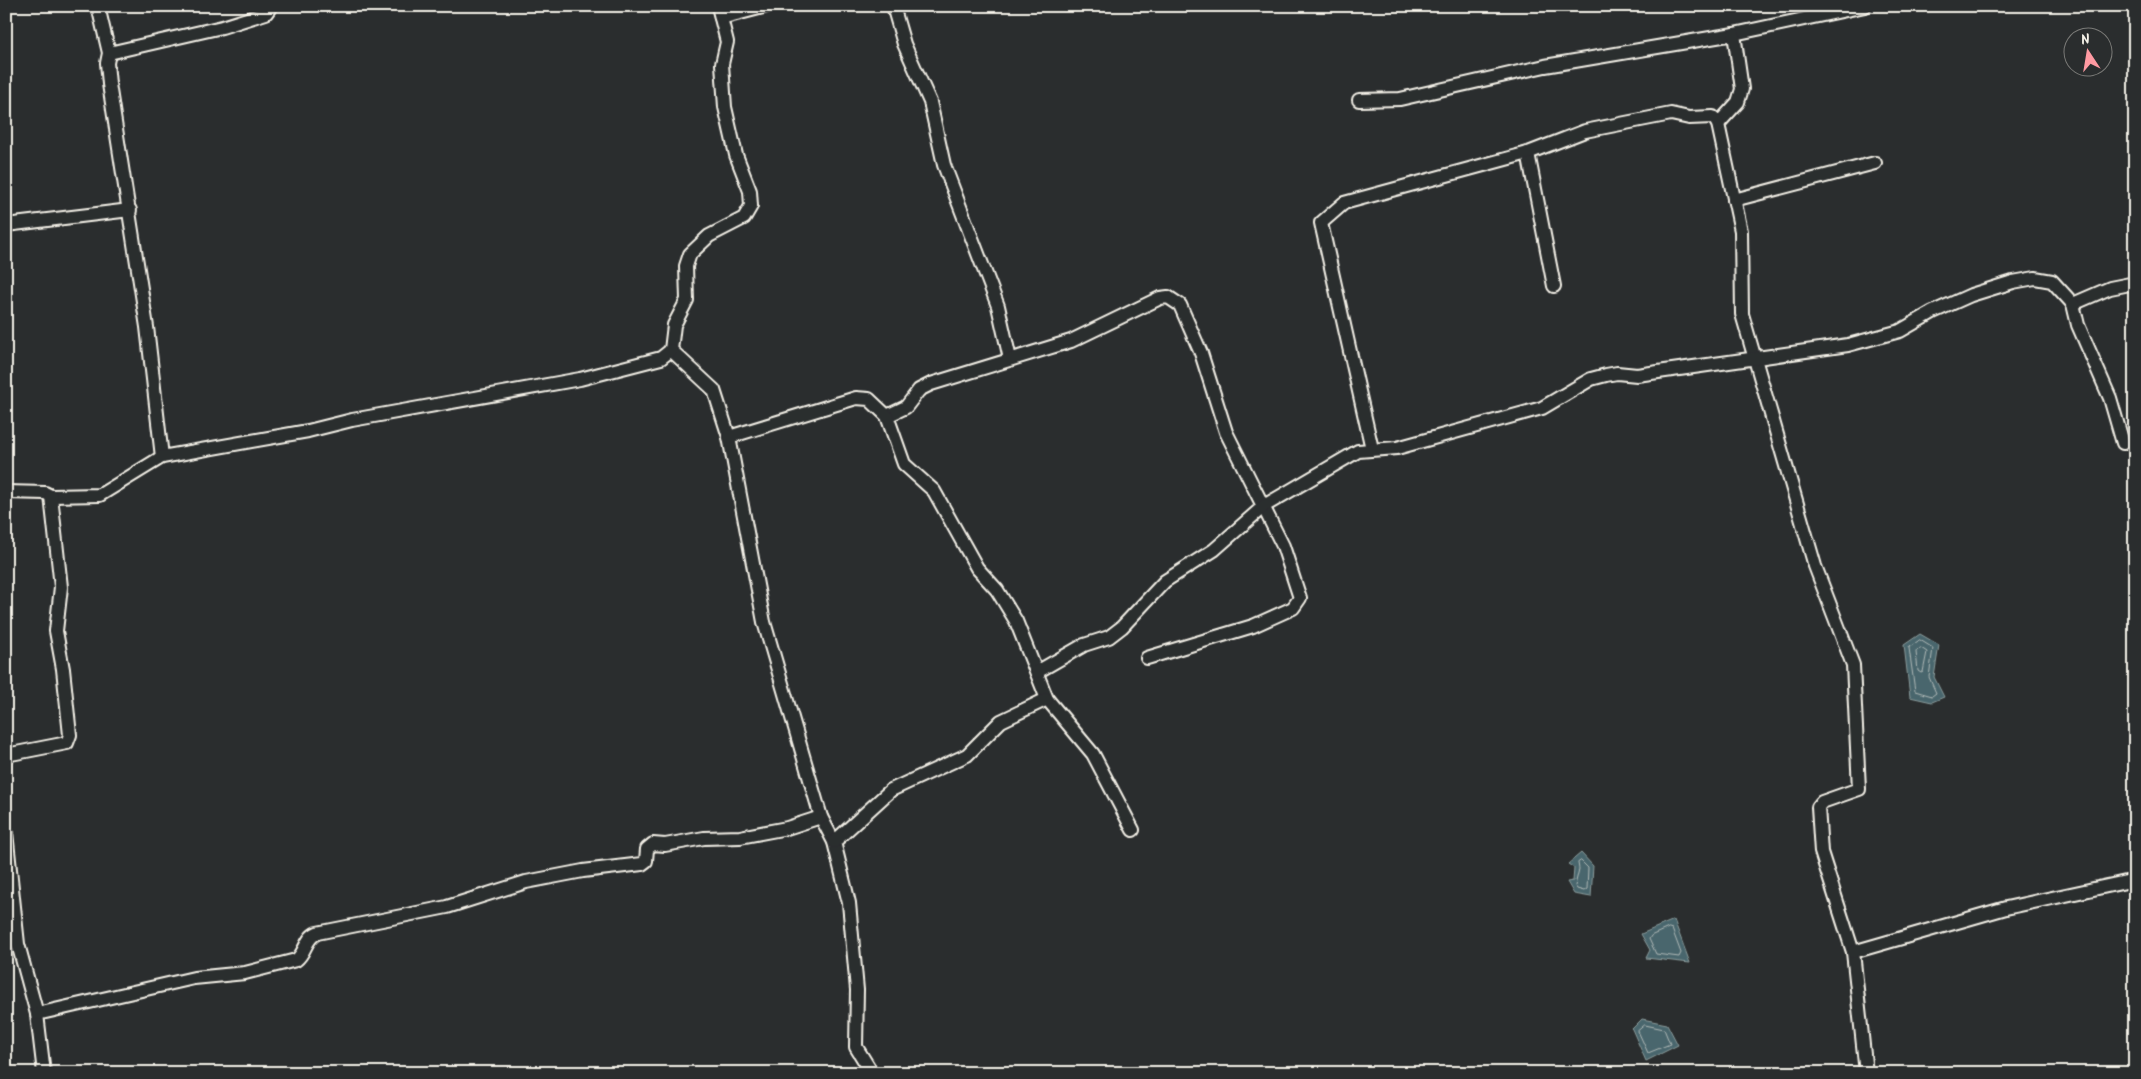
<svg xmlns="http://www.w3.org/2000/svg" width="2141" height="1079" font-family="Kalam,sans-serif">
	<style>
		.water { fill: #49666d; stroke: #8d9e9e }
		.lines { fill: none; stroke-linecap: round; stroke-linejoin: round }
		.shore { stroke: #b0b9b7; stroke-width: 1 }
		.minor-casing { stroke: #f4f1e8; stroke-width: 16 }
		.minor { stroke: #2a2d2e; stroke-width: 12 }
	</style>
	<rect width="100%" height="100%" fill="#2a2d2e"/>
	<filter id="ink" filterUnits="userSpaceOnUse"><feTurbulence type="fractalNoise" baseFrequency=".02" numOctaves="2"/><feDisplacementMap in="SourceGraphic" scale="10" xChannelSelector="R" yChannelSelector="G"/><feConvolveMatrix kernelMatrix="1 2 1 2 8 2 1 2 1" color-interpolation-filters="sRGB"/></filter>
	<g filter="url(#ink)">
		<g class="water">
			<polygon points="1920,634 1939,645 1934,677 1944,697 1932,702 1910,697 1904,645"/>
			<polygon points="1581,853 1593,866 1591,897 1574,894 1567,882 1573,881 1574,868 1568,864"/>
			<polygon points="1674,920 1690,963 1646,958 1650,950 1641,934"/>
			<polygon points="1642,1019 1667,1024 1678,1045 1646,1061 1632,1029"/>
		</g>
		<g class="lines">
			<g class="shore">
				<polygon points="1920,640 1933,648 1929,677 1936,693 1932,696 1915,691 1909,648"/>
				<polygon points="1921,648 1927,652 1923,672 1921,673 1918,671 1916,652"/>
				<polygon points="1581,861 1588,868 1587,889 1584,891 1577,889 1575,886 1579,869 1578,863"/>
				<polygon points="1669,928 1672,929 1681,953 1679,957 1656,954 1649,939 1651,936"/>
				<polygon points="1645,1025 1664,1029 1670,1044 1648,1053 1638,1031"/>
			</g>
			<defs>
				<g id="minor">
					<polyline points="98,6 109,53 107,63 109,84 147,327 162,457"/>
					<polyline points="718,6 727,42 722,64 725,107 736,155 750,191 751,206 744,218 709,236 690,254 686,266 687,300 674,325 671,350 714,390 729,437 764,622 821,817 834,842 849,903 857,990 856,1047 872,1073"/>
					<polyline points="893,6 904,44 930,102 944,165 998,306 1010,359"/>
					<polyline points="721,18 767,6"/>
					<polyline points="109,53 222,27 266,13 271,6"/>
					<polyline points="1359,100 1400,99 1545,66 1734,34 1865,6"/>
					<polyline points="1718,124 1738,102 1742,89 1734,34"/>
					<polyline points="1528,153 1554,286"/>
					<polyline points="1734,200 1875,163"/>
					<polyline points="6,225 130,210"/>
					<polyline points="2073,304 2110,288 2135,283"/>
					<polyline points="887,416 906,407 919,390 931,384 1071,341 1160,298 1168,297 1180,305 1201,353 1226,432 1283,546 1300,598 1293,608 1253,626 1147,658"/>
					<polyline points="729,437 856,398 869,399 887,416 904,464 934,491 977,568 997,590 1016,621 1047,699 1093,754 1133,830"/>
					<polyline points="1372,449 1321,223 1344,203 1528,153 1585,131 1671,114 1689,118 1713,117 1718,124 1741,231 1742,314 1815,566 1853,665 1859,789 1822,802 1818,807 1821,852 1853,952 1866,1073"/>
					<polyline points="6,492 45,493 51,496 100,495 162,457 308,431 352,420 580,379 661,358 671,350"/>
					<polyline points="1037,672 1084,645 1109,637 1122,627 1165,581 1214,550 1264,506 1358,451 1397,448 1542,408 1591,379 1606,375 1617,373 1637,375 1848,345 1900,331 1933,312 1971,295 2013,282 2035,278 2052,281 2073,304 2078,325 2110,398 2123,443"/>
					<polyline points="6,755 67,743 70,735 63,669 56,631 61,587 51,496"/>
					<polyline points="6,832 18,944 37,1014 44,1073"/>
					<polyline points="834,842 891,790 967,755 1001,721 1047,699"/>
					<polyline points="1853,952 2006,908 2135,880"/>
					<path d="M37,1014L194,978L245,973L296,960C306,953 305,938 317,933L447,907L526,882L583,871L642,864L646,861L647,849L653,844L665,845L704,838L740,837L787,828L821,817"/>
				</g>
			</defs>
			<use href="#minor" class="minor-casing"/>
			<use href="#minor" class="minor"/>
		</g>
	</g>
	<rect width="2141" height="1079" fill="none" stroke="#2a2d2e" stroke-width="25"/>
	<rect x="12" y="12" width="2116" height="1054" fill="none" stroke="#f4f1e8" stroke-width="2" filter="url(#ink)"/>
	<g transform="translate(2088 52) rotate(348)"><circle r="24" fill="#2a2d2e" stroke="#7b7b78"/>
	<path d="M0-4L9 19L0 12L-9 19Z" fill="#ff9aa2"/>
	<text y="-8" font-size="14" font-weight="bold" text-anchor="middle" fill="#f4f1e8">N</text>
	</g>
</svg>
